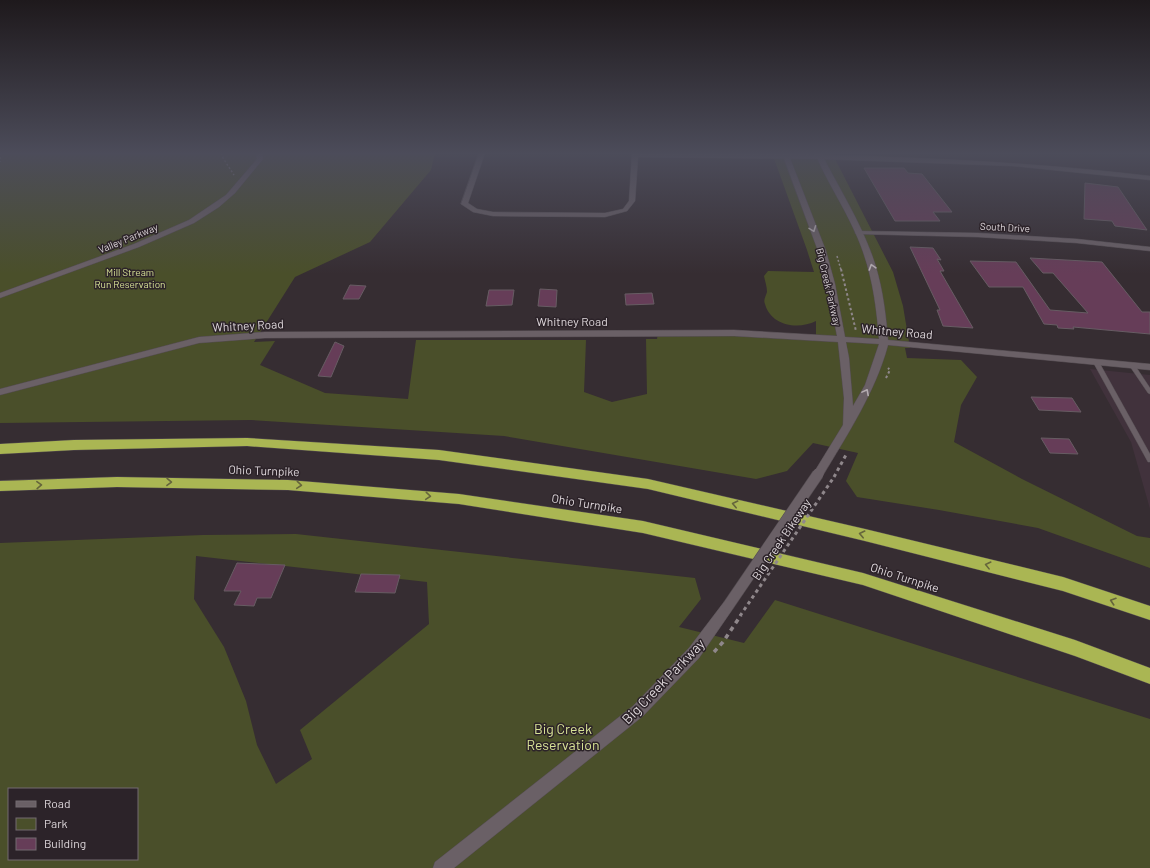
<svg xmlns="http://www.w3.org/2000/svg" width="1150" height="868" font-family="Barlow,sans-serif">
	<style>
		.built { fill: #41323c }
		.green { fill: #4a4f2a; fill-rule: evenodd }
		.building { fill: #663d58; stroke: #675c63 }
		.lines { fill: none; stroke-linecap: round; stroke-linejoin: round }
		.lane-casing { stroke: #534b50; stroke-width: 1 }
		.street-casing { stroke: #534b50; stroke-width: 1 }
		.secondary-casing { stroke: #534b50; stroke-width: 1 }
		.highway-casing { stroke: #534b50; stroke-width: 1 }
		.path-far3 { stroke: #8f878b; stroke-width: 1.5; stroke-dasharray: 2 2; stroke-linecap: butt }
		.path-far2 { stroke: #8f878b; stroke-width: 2; stroke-dasharray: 2.5 2.5; stroke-linecap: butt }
		.path-far1 { stroke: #8f878b; stroke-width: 3; stroke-dasharray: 3.5 3.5; stroke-linecap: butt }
		.path { stroke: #8f878b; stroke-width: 3.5; stroke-dasharray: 4.5 4.5; stroke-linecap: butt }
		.lane { fill: #6a6066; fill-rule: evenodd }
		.street { fill: #6a6066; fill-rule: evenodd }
		.secondary { fill: #6a6066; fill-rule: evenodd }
		.highway { fill: #aab653; fill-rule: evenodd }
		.secondary-bridge-casing { stroke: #534b50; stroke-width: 12; stroke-linecap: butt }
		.path-bridge { stroke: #8f878b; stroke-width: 3; stroke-dasharray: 3.5 3.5; stroke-linecap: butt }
		.secondary-bridge { stroke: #6a6066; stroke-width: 11 }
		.oneway { stroke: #b5adb2 }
		.oneway2 { stroke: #65653c }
		.labels { text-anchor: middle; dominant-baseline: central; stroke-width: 3; stroke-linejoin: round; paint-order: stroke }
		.far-street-label { font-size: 10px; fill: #ded7db; stroke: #2c2329 }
		.far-park-label { font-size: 10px; fill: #d7e295; stroke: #2c2329 }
		.street-label { font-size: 12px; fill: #ded7db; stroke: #2c2329 }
		.near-street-label { font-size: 14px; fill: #ded7db; stroke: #2c2329 }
		.near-park-label { font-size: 14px; fill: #d7e295; stroke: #2c2329 }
	</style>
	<rect width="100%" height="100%" fill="#362d32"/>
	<polygon class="built" points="1090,369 1150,375 1150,509 1131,442"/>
	<g class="green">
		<path d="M0,153H435L431,170L370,242L295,277L254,342L275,341L260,365L325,393L408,399L416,340H586L584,392L612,402L647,394L646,339H657L658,333L816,339V321C798,330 771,326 765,304C763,300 766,296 767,292C767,287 765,281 764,276L768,271L814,272L807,250L772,153H832L893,272L903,306L910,348H905L907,358L961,360L977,377L961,405L954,442L1022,479L1137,536L1150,538V568L1038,528L939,510L857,497L846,481L858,453L813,443L787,471L756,479L504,436L251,420L0,423Z"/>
		<path d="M296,534L695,578L701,599L679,627L744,643L775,600L1150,719V868H0V543L203,535ZM196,556L427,582L429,624L300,730L312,759L276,784L257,745L246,701L224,647L194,599ZM9,789H137V859H9Z"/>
	</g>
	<g class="building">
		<polygon points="864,168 904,168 908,173 922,174 952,212 933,212 940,221 895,221"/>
		<polygon points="1085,183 1118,187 1147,230 1115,226 1112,221 1084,219"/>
		<polygon points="910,247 933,248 941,260 937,259 944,271 940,271 973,328 943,326 937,310 940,310"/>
		<polygon points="1030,258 1102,262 1142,312 1150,312 1150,334 1073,327 1074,329 1058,328 1057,325 1044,324 1023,287 989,287 970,261 1016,262 1050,310 1088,313 1053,273 1043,273"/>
		<polygon points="350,285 366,286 359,299 343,299"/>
		<polygon points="540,289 557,290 556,307 538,306"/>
		<polygon points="489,290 514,290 512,305 486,306"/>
		<polygon points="652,293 654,304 626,305 625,294"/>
		<polygon points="335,342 344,346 331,377 318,376"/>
		<polygon points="1031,397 1072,398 1081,412 1039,410"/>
		<polygon points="1041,438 1069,439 1078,454 1050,453"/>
		<polygon points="237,563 285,565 271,598 257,598 254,606 234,605 241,591 224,591"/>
		<polygon points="361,574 400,575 395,593 355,592"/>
	</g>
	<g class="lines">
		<defs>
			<g id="lane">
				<polygon points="1096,360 1099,362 1150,454 1150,462 1148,462 1093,362"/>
				<polygon points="1132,363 1134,364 1150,388 1150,394 1148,393 1129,365"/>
			</g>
			<g id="street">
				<path d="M479,153H485L468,203L477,209L493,212L605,213L623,209L629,201L632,153C804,153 979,156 1150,176V180L1013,166L820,159L638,157L635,201L627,211L605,217L493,216L473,212L461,204Z"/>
				<polygon points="859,231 978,233 1077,239 1150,247 1150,251 1077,243 978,237 857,234 855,233"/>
			</g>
			<g id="secondary">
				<polygon points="256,153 262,153 263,159 235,193 219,207 194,223 139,247 0,298 0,293 134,244 189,220 226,195 257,159"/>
				<path d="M782,153H788L826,251L835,284L845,337L879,339C876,301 871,267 855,232C843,205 826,180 815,153H821C840,190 864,227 876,267C883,291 886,315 888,340L1150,364V370L888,345C875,393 847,435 822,477L818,478L814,477L813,474L843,425L844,398L838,342L734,336L265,338L199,343L0,395V389L199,337L265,332L734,330L837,336L827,284L818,251ZM846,342L879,344L865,385L853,406L849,358Z"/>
				<polygon points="728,600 732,602 734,606 732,610 699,658 643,716 454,868 433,868 435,862 633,706 689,648 724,602"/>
			</g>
			<g id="highway">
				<polygon points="247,438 439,450 648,479 865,529 1063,577 1150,606 1150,620 1063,591 865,541 648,489 439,460 247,446 74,450 0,454 0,444 74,440"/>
				<polygon points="117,477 288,480 459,494 643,521 863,573 1075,640 1150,668 1150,684 1075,656 863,585 643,533 459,504 288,490 117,487 0,491 0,481"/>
			</g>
		</defs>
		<use href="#lane" class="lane-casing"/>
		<use href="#street" class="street-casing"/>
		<use href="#secondary" class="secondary-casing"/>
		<use href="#highway" class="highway-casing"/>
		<g class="path-far3">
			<polyline points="0,153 0,162"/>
			<polyline points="222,153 223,158 234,175"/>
			<polyline points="837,256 841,270"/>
		</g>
		<g class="path-far2">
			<polyline points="841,269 856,331"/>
			<polyline points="886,378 890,370 888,368"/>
		</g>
		<g class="path-far1">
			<polyline points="834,477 847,453"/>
			<polyline points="740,616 744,610"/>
		</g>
		<polyline class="path" points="714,652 723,642 741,615"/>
		<use href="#lane" class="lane"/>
		<use href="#street" class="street"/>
		<use href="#secondary" class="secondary"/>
		<use href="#highway" class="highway"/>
		<defs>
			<polyline id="secondary-bridge" points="728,606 818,474"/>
		</defs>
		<use href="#secondary-bridge" class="secondary-bridge-casing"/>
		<polyline class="path-bridge" points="744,610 834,477"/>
		<use href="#secondary-bridge" class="secondary-bridge"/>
	</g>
	<defs><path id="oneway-chevron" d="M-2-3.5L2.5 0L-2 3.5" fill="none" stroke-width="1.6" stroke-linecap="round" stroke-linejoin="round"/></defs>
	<g class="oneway">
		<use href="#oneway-chevron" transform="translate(813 229) rotate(69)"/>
		<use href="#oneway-chevron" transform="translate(872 267) rotate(-107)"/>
		<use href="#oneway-chevron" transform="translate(866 392) rotate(-62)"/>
	</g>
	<g class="oneway2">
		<use href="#oneway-chevron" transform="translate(169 482) rotate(1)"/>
		<use href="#oneway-chevron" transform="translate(39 485) rotate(-2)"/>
		<use href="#oneway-chevron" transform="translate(299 485) rotate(5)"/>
		<use href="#oneway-chevron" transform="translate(428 496) rotate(5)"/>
		<use href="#oneway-chevron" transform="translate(735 504) rotate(-167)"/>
		<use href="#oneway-chevron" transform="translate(862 534) rotate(-167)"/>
		<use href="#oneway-chevron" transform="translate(988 565) rotate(-166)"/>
		<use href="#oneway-chevron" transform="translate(1113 601) rotate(-162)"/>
	</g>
	<linearGradient id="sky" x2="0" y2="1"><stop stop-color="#1e191c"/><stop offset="0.56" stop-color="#4c4c5a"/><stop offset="1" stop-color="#4c4c5a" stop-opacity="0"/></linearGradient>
	<rect width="1150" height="274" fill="url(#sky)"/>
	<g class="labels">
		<g class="far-street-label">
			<text transform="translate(1005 227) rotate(3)">South Drive</text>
			<text transform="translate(128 238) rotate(-22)">Valley Parkway</text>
			<text transform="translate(829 287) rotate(77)">Big Creek Parkway</text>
		</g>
		<g class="far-park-label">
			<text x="130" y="272">Mill Stream<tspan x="130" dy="12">Run Reservation</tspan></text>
		</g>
		<g class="street-label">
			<text x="572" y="321">Whitney Road</text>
			<text transform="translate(248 325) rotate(-3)">Whitney Road</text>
			<text transform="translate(897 331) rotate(5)">Whitney Road</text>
			<text transform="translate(264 470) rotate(2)">Ohio Turnpike</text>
			<text transform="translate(587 503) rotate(9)">Ohio Turnpike</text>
			<text transform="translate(781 539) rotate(-56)">Big Creek Bikeway</text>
			<text transform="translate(905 577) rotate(18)">Ohio Turnpike</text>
		</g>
		<g class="near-street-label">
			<text transform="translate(663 681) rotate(-46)">Big Creek Parkway</text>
		</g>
		<g class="near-park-label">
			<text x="563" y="728">Big Creek<tspan x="563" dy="16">Reservation</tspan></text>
		</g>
	</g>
	<rect x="8" y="788" width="130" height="72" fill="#2c2329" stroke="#736b70"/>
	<rect x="16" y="801" width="20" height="6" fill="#6a6066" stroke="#736b70"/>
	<text x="44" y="808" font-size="12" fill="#ded7db">Road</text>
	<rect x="16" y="818" width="20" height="12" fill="#4a4f2a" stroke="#736b70"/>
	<text x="44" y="828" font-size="12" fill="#ded7db">Park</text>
	<rect x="16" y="838" width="20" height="12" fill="#663d58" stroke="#736b70"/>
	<text x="44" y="848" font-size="12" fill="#ded7db">Building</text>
</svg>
